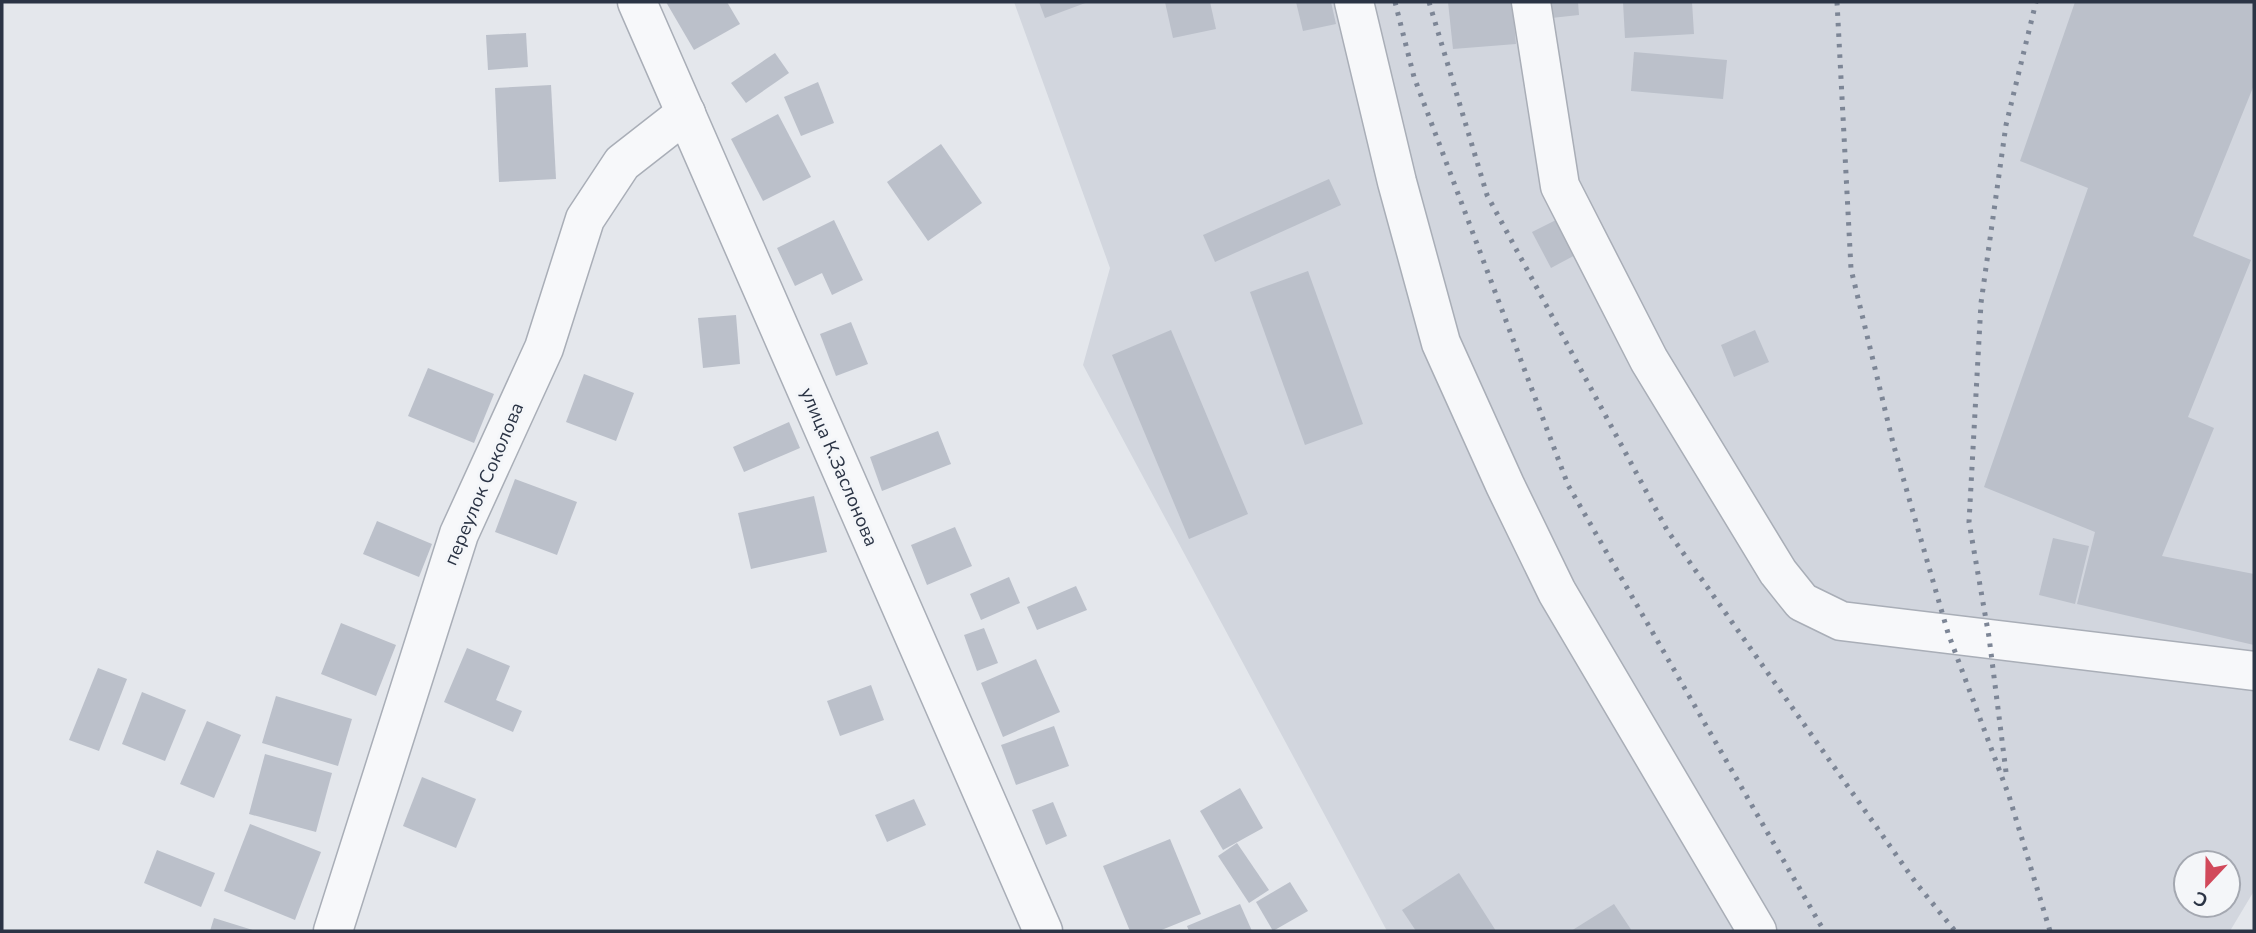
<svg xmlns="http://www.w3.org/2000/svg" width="2256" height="933" font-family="'Nunito Sans',sans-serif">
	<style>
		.built { fill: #d2d6de; fill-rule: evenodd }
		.building { fill: #bbc0ca }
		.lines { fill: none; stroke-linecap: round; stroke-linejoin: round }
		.minor-casing { stroke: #a9aeb7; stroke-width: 41 }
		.minor { stroke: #f7f8fa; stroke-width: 38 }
		.rail { stroke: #7d8696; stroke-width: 5; stroke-dasharray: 3.5 7; stroke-linecap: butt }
		.labels { text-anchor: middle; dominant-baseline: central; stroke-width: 6; stroke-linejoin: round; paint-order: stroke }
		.street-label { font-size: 19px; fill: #2b3445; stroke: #f4f6f9 }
	</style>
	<rect width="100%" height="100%" fill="#e4e7ec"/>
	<path class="built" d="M1014,2H2254V891L2230,931H1387L1083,365L1110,268ZM2186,863H2228V905H2186Z"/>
	<g class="building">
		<polygon points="666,2 727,2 740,24 694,50"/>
		<polygon points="1039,2 1088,2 1045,18"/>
		<polygon points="1165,2 1210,2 1216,29 1173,38"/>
		<polygon points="1296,2 1331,2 1336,24 1303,31"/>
		<polygon points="1448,2 1512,2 1516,44 1453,49"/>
		<polygon points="1540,2 1578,2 1579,15 1542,19"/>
		<polygon points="1623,2 1692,2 1694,34 1625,38"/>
		<polygon points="2075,2 2254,2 2254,85 2193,236 2251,260 2188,417 2214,428 2162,556 2254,574 2254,645 2077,604 2095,532 1984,487 2088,188 2020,161"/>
		<polygon points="526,33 528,67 488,70 486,35"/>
		<polygon points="1634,52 1727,60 1723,99 1631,91"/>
		<polygon points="775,53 789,73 746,103 731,83"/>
		<polygon points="818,82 834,123 801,136 784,97"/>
		<polygon points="551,85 556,179 499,182 495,88"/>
		<polygon points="778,114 811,177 763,201 731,139"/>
		<polygon points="941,144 982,203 928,241 887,182"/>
		<polygon points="1329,179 1341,205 1215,262 1203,235"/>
		<polygon points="1560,218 1579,253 1551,268 1532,232"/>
		<polygon points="834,220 863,280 832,295 822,273 795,286 777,248"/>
		<polygon points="1308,271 1363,424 1305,445 1250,292"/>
		<polygon points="736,315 740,364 703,368 698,318"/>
		<polygon points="851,322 868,364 836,376 820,334"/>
		<polygon points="1171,330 1248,514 1189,539 1112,355"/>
		<polygon points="1755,330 1769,362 1734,377 1721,345"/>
		<polygon points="428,368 494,394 474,443 408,416"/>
		<polygon points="584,374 634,393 616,441 566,422"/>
		<polygon points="789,422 800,448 744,472 733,447"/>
		<polygon points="938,431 951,464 882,491 870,457"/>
		<polygon points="515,479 577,502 557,555 495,532"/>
		<polygon points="814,496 827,552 751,569 738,513"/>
		<polygon points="377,521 432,544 419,577 363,554"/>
		<polygon points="955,527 972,566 927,585 911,545"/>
		<polygon points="2053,538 2089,546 2075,604 2039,595"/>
		<polygon points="1009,577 1020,603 981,620 970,594"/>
		<polygon points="1076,586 1087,610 1037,630 1027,607"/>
		<polygon points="341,623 396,645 376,696 321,674"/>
		<polygon points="984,628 998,663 977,671 964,635"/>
		<polygon points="467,648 510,666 496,700 522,711 513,732 444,702"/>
		<polygon points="1036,659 1060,712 1003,737 981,683"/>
		<polygon points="98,668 127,679 99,751 69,740"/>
		<polygon points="871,685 884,720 840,736 827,701"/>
		<polygon points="142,692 186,710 165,761 122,744"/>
		<polygon points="276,696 352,719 338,766 262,743"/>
		<polygon points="207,721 241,735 214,798 180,784"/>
		<polygon points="1054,726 1069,766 1016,785 1001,745"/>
		<polygon points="265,754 332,773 316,832 249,814"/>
		<polygon points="422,777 476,799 456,848 403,826"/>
		<polygon points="1240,788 1263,828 1223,850 1200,811"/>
		<polygon points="914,799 926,825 887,842 875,815"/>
		<polygon points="1053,802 1067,836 1046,845 1032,810"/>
		<polygon points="250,824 321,852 295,920 224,891"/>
		<polygon points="1170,839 1201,914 1159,931 1130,931 1103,866"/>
		<polygon points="1237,843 1269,890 1249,903 1218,856"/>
		<polygon points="157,850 215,873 201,907 144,883"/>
		<polygon points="1459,873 1496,931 1416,931 1402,910"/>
		<polygon points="1290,882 1308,911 1273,931 1256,902"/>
		<polygon points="1240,904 1252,931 1189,931 1187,926"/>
		<polygon points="1614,904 1632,931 1571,931"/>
		<polygon points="214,918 256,931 210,931"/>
	</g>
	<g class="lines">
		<defs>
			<g id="minor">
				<polyline points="637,2 1043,931"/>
				<polyline points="1354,2 1397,182 1441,343 1505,485 1557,592 1757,931"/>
				<polyline points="1531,2 1560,186 1649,360 1778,572 1802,602 1841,621 2254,671"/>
				<polyline points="333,931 459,534 544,348 585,219 622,163 686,113"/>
			</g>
		</defs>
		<use href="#minor" class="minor-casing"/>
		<use href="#minor" class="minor"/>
		<g class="rail">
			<polyline points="1395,2 1414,77 1568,485 1824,931"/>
			<polyline points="1429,2 1487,195 1667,530 1916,883 1955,931"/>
			<polyline points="1837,2 1851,269 1893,443 1948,633 2009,796 2050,931"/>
			<polyline points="2006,772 1989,637 1969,522 1981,303 2006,125 2036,2"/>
		</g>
	</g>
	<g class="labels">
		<g class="street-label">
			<text transform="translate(839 467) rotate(67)">улица К.Заслонова</text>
			<text transform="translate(484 484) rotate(-67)">переулок Соколова</text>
		</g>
	</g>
	<rect width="2256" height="933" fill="none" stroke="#2b3445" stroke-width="7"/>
	<g transform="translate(2207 884) rotate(202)"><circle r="33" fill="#f4f6f9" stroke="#a4a8b1" stroke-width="2"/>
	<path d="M0-5L12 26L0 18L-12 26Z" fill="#d1495b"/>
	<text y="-10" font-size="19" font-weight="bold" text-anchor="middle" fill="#2b3445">С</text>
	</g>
</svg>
